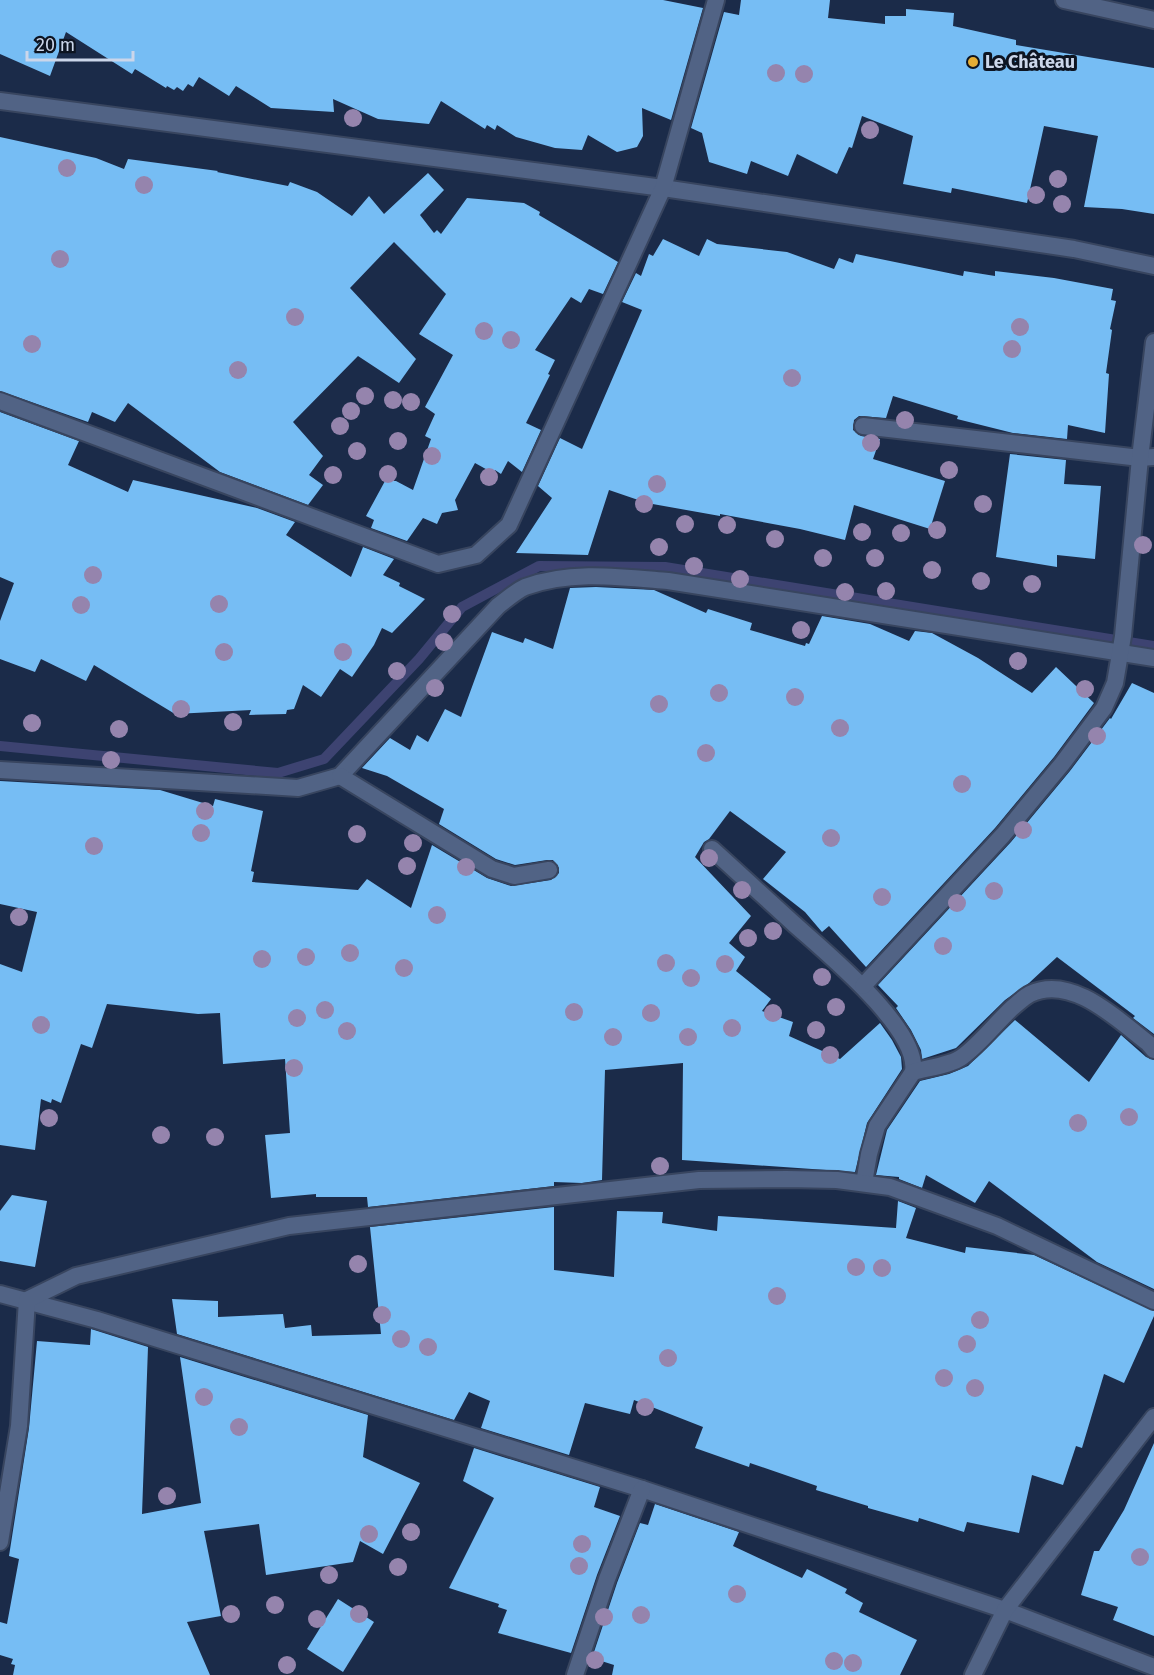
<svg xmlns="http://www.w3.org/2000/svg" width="1154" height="1675" font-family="'Fira Sans',sans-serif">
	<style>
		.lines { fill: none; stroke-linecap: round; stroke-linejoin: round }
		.stream { stroke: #3d4371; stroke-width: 10 }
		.building { fill: #76bdf4 }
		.minor-casing { stroke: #38455f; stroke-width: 20 }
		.tertiary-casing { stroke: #38455f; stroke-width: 20 }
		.minor { stroke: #516385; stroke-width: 16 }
		.tertiary { stroke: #516385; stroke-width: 16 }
		.tree { fill: #9584ad }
		.poi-dot { fill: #e4ad35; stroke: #0d1421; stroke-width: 2 }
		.labels { text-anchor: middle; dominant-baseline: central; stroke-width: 6; stroke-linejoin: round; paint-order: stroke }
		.poi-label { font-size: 18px; font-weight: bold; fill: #cbd6ea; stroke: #0d1421; text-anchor: start }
	</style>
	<rect width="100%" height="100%" fill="#1b2b49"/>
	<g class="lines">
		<polyline class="stream" points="0,746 278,773 324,759 419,659 462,607 539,566 665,567 1154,646"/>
	</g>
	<g class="building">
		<polygon points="0,0 663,0 703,8 671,120 642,108 643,136 637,147 617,152 588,135 582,150 555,148 516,137 497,125 495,130 487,125 485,129 441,101 429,124 378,119 333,99 334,112 271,108 236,86 229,96 199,77 193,87 188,84 183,91 177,87 174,90 167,86 166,88 135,69 132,74 66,32 50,76 0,54"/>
		<polygon points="741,0 830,0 828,18 885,24 885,16 906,16 906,9 954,13 953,26 1016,40 1016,45 1154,68 1154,214 1122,209 1084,207 1098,136 1044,126 1027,203 952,188 951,193 903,184 913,136 862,116 852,148 849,147 837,174 797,154 788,176 751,161 747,174 709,162 702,133 691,128 724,12 739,15"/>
		<polygon points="0,137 96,158 124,169 128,159 218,171 217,172 288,186 290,182 317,192 352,216 369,196 384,214 428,173 444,190 420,215 434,233 437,230 441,234 467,198 524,203 540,212 539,215 618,262 603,294 589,289 581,303 571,297 535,350 555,360 548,374 550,375 526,423 541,430 522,472 508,461 501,474 495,470 493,473 475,463 455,500 458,510 442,513 437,524 423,518 407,541 371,528 374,520 366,516 385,481 396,481 413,490 431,439 425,436 435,414 425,407 453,355 419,334 446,294 394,242 350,288 416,359 399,383 358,356 293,422 323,456 309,475 323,485 308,505 220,472 128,403 115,422 92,412 88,422 0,391"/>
		<polygon points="663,239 699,256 707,239 717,244 787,252 834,269 839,258 853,263 856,254 963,276 964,271 995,276 995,271 1054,278 1113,289 1111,300 1116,301 1110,329 1112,330 1106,373 1109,374 1105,433 1068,425 1067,439 1013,433 957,419 958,416 893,396 886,418 859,416 854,420 853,430 861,436 880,439 873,459 945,481 930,529 854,505 845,540 800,529 720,514 720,516 647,503 609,490 588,555 516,553 552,498 538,486 560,438 582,449 642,310 622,302 636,273 641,276 649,254 653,256"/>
		<polygon points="0,412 79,441 68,465 128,492 133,480 257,508 295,522 286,535 351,577 363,547 394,559 383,575 400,583 399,586 425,599 392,633 382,628 374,645 352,677 340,669 321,697 303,685 294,709 287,710 286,714 249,715 251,710 175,714 94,665 86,681 41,659 35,672 0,659 0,621 14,583 0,577"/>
		<polygon points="1010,454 1066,460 1064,484 1101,486 1095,559 1057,555 1057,567 996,557"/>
		<polygon points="596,587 654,590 706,613 708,609 752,623 750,630 805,646 806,643 809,644 822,616 870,624 909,641 915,631 932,633 978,658 1032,693 1056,667 1094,703 1054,757 995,828 866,967 829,926 822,932 805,912 763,879 786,852 730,811 709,839 704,842 695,857 751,916 729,943 745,957 736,971 771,999 762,1011 793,1022 789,1036 840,1059 880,1023 892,1040 901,1057 902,1069 867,1123 855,1172 682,1160 683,1063 605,1070 602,1180 582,1183 554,1182 554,1186 368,1207 367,1197 316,1197 316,1194 271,1198 265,1135 290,1133 285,1059 223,1064 220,1013 198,1014 107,1004 92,1048 81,1044 61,1103 52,1099 51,1103 41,1099 35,1150 0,1145 0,964 22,972 37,912 0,904 0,781 160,790 213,806 215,799 263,811 251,871 254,872 252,882 358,890 367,879 411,908 432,845 487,878 511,886 551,880 559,873 559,868 553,860 547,860 515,865 496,859 439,824 444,809 387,776 362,768 390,738 410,750 417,735 428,742 445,709 461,717 492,632 523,643 525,638 553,649 570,588"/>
		<polygon points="1132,683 1154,693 1154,1034 1133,1018 1135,1016 1057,957 1029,983 1005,1000 956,1048 922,1059 921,1050 911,1030 896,1008 898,1006 878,985 1011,842 1070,771 1110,718 1111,719"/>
		<polygon points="1015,1020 1089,1082 1121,1035 1146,1057 1154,1060 1154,1289 1097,1262 989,1181 975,1203 926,1175 922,1188 899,1179 899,1177 876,1175 887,1130 920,1081 949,1074 968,1066"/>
		<polygon points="12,1195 47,1201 35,1267 0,1261 0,1211"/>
		<polygon points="898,1201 916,1208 906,1238 965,1253 966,1247 1034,1255 1154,1311 1154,1316 1124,1383 1104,1374 1082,1448 1076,1446 1063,1485 1032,1475 1019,1533 967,1522 964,1532 919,1518 918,1522 868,1508 868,1506 816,1490 817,1486 750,1463 749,1467 695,1448 703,1427 634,1400 630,1414 585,1403 569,1455 481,1428 490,1401 469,1392 454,1420 177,1334 172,1299 218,1301 218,1317 283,1314 285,1328 311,1325 312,1336 381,1334 370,1227 554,1207 554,1270 614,1277 617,1211 663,1212 662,1223 717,1231 718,1216 896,1228"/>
		<polygon points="91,1329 148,1347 142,1514 201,1503 180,1357 368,1415 363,1457 420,1483 383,1554 360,1541 353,1562 266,1575 259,1524 204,1531 221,1616 187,1622 210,1675 13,1675 15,1665 11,1664 13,1659 0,1655 0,1622 7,1624 19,1559 9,1556 29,1428 37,1341 90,1345"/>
		<polygon points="1154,1443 1154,1636 1113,1620 1118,1607 1081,1595 1094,1551 1099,1551 1124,1510"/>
		<polygon points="474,1448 600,1487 594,1507 620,1516 597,1575 571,1653 498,1633 507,1610 498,1607 499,1604 449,1588 494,1498 463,1481"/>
		<polygon points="655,1504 739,1532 733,1546 802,1578 807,1569 847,1589 845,1593 863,1603 859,1612 917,1640 900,1675 612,1675 614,1665 592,1658 617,1583 640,1523 648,1525"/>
		<polygon points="338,1599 374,1622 343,1672 307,1649"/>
	</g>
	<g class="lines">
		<defs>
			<g id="minor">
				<polyline points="0,101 663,188 1074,249 1154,266"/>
				<polyline points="0,401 438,564 476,555 509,525 663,188 716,0"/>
				<polyline points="863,426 1140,458 1154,457"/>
				<path d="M0,770L298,788L340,776L498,606C506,600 516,591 525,587C570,570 621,577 668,581L1154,658"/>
				<polyline points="340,776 492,869 514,876 549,870"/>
				<path d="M712,849C739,874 766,898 793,923C824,951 920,1029 913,1072L877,1126L869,1154L864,1183"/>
				<polyline points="863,986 1003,835 1062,764 1104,708 1115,683 1123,636 1140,458 1154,342"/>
				<path d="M913,1072C926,1068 952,1065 962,1057C980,1044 995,1024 1012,1008C1017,1004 1024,997 1030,994C1072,974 1118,1020 1148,1043L1154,1050"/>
				<polyline points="0,1294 97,1320 642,1489 1005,1610 1154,1667"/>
				<polyline points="0,1542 19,1426 27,1300 76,1276 289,1226 699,1180 786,1179 837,1180 890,1187 997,1226 1154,1301"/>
				<polyline points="575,1675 607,1579 642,1489"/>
				<polyline points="973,1675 1005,1610 1154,1417"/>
			</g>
			<polyline id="tertiary" points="1064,0 1154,20"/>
		</defs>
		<use href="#minor" class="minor-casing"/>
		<use href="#tertiary" class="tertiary-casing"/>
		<use href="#minor" class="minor"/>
		<use href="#tertiary" class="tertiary"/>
	</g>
	<g class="tree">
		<circle cx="776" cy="73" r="9"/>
		<circle cx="804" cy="74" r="9"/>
		<circle cx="353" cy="118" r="9"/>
		<circle cx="870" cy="130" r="9"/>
		<circle cx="67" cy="168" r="9"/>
		<circle cx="1058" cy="179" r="9"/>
		<circle cx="144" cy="185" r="9"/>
		<circle cx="1036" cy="195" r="9"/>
		<circle cx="1062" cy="204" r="9"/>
		<circle cx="60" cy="259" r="9"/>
		<circle cx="295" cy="317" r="9"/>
		<circle cx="1020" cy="327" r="9"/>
		<circle cx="484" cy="331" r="9"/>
		<circle cx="511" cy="340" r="9"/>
		<circle cx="32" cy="344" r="9"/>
		<circle cx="1012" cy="349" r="9"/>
		<circle cx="238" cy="370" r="9"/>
		<circle cx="792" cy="378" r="9"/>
		<circle cx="365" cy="396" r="9"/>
		<circle cx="393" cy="400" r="9"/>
		<circle cx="411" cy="402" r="9"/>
		<circle cx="351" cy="411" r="9"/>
		<circle cx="905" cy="420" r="9"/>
		<circle cx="340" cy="426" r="9"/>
		<circle cx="398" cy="441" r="9"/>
		<circle cx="871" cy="443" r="9"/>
		<circle cx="357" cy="451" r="9"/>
		<circle cx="432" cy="456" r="9"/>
		<circle cx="949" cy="470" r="9"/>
		<circle cx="388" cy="474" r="9"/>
		<circle cx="333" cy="475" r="9"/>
		<circle cx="489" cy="477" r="9"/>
		<circle cx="657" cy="484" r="9"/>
		<circle cx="644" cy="504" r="9"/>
		<circle cx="983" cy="504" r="9"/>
		<circle cx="685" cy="524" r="9"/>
		<circle cx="727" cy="525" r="9"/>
		<circle cx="937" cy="530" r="9"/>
		<circle cx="862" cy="532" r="9"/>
		<circle cx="901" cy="533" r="9"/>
		<circle cx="775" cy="539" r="9"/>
		<circle cx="1143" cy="545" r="9"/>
		<circle cx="659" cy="547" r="9"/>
		<circle cx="823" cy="558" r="9"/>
		<circle cx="875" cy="558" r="9"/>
		<circle cx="694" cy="566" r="9"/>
		<circle cx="932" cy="570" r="9"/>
		<circle cx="93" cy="575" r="9"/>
		<circle cx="740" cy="579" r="9"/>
		<circle cx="981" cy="581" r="9"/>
		<circle cx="1032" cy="584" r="9"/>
		<circle cx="886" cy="591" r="9"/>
		<circle cx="845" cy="592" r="9"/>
		<circle cx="219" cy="604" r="9"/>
		<circle cx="81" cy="605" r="9"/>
		<circle cx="452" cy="614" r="9"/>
		<circle cx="801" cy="630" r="9"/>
		<circle cx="444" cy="642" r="9"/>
		<circle cx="224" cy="652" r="9"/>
		<circle cx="343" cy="652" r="9"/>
		<circle cx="1018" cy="661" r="9"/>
		<circle cx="397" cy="671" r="9"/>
		<circle cx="435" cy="688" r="9"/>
		<circle cx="1085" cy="689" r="9"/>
		<circle cx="719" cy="693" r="9"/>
		<circle cx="795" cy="697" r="9"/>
		<circle cx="659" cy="704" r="9"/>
		<circle cx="181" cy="709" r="9"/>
		<circle cx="233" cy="722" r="9"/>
		<circle cx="32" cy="723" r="9"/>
		<circle cx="840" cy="728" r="9"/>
		<circle cx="119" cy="729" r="9"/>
		<circle cx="1097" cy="736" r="9"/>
		<circle cx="706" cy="753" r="9"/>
		<circle cx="111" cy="760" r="9"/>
		<circle cx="962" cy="784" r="9"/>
		<circle cx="205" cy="811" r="9"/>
		<circle cx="1023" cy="830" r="9"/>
		<circle cx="201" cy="833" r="9"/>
		<circle cx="357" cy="834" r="9"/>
		<circle cx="831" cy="838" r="9"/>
		<circle cx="413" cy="843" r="9"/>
		<circle cx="94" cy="846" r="9"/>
		<circle cx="709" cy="858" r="9"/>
		<circle cx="407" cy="866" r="9"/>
		<circle cx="466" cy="867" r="9"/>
		<circle cx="742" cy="890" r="9"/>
		<circle cx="994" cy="891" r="9"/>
		<circle cx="882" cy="897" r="9"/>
		<circle cx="957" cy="903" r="9"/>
		<circle cx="437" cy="915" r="9"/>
		<circle cx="19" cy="917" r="9"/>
		<circle cx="773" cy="931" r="9"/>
		<circle cx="748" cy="938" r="9"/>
		<circle cx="943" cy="946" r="9"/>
		<circle cx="350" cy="953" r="9"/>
		<circle cx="306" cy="957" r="9"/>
		<circle cx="262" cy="959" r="9"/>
		<circle cx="666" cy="963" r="9"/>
		<circle cx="725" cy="964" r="9"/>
		<circle cx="404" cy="968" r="9"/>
		<circle cx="822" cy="977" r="9"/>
		<circle cx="691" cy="978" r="9"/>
		<circle cx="836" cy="1007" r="9"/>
		<circle cx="325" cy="1010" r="9"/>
		<circle cx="574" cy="1012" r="9"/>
		<circle cx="651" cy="1013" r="9"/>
		<circle cx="773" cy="1013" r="9"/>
		<circle cx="297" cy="1018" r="9"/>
		<circle cx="41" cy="1025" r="9"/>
		<circle cx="732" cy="1028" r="9"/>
		<circle cx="816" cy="1030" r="9"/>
		<circle cx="347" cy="1031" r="9"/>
		<circle cx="613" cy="1037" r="9"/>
		<circle cx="688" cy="1037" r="9"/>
		<circle cx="830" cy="1055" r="9"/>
		<circle cx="294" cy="1068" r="9"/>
		<circle cx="1129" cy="1117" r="9"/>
		<circle cx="49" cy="1118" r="9"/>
		<circle cx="1078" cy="1123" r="9"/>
		<circle cx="161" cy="1135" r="9"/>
		<circle cx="215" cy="1137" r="9"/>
		<circle cx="660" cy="1166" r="9"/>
		<circle cx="358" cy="1264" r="9"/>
		<circle cx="856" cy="1267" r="9"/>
		<circle cx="882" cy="1268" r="9"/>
		<circle cx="777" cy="1296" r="9"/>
		<circle cx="382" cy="1315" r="9"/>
		<circle cx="980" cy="1320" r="9"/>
		<circle cx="401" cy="1339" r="9"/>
		<circle cx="967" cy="1344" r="9"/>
		<circle cx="428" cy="1347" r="9"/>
		<circle cx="668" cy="1358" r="9"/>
		<circle cx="944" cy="1378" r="9"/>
		<circle cx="975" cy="1388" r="9"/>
		<circle cx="204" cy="1397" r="9"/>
		<circle cx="645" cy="1407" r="9"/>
		<circle cx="239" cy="1427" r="9"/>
		<circle cx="167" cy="1496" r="9"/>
		<circle cx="411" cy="1532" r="9"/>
		<circle cx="369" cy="1534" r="9"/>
		<circle cx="582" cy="1544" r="9"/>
		<circle cx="1140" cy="1557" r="9"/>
		<circle cx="579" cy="1566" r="9"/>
		<circle cx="398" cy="1567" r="9"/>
		<circle cx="329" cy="1575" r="9"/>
		<circle cx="737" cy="1594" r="9"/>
		<circle cx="275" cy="1605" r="9"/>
		<circle cx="231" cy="1614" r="9"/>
		<circle cx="359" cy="1614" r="9"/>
		<circle cx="641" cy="1615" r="9"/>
		<circle cx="604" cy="1617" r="9"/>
		<circle cx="317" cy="1619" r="9"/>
		<circle cx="595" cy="1660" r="9"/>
		<circle cx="834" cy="1661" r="9"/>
		<circle cx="853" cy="1663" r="9"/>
		<circle cx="287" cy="1665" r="9"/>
	</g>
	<circle class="poi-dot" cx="973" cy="62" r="6"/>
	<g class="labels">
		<g class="poi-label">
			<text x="985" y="62">Le Château</text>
		</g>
	</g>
	<path d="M27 51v9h106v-9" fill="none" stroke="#cbd6ea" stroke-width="3"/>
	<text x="36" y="51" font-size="18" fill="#cbd6ea" stroke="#0d1421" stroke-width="4.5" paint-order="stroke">20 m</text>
</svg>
